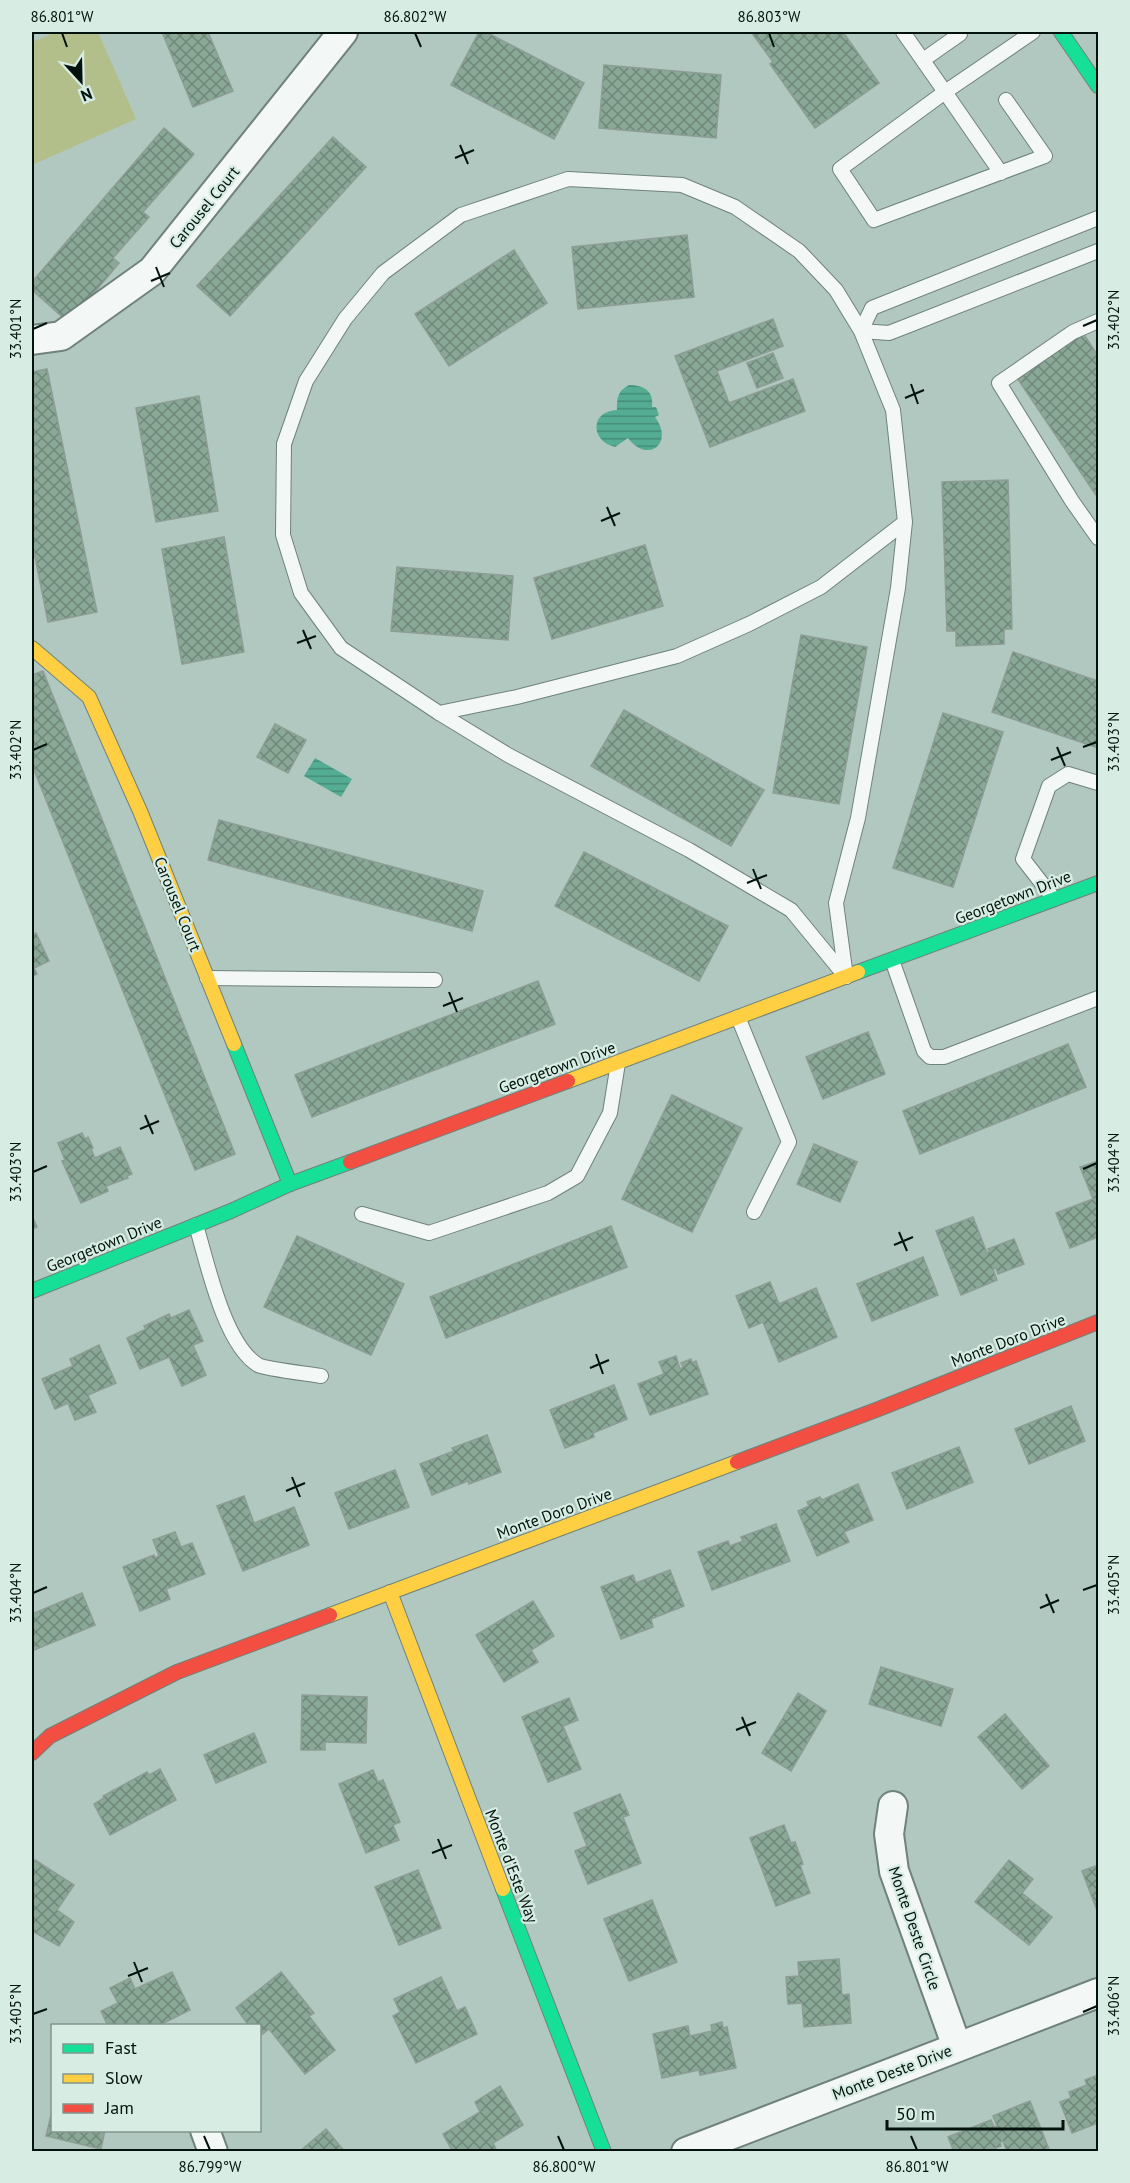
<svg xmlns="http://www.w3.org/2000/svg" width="1130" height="2183" font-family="'PT Sans',sans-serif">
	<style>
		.pitch { fill: #b3bf8b }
		.water { fill: url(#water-rules) }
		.building { fill: url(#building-cross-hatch); stroke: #8d9d95; stroke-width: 1.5 }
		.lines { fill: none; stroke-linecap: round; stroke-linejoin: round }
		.lane-casing { stroke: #6f827b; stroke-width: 16 }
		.street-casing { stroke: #6f827b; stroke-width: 32 }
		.fast-casing { stroke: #6f827b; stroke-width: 16 }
		.slow-casing { stroke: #6f827b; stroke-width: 16 }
		.jam-casing { stroke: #6f827b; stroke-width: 16 }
		.lane { stroke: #f3f7f5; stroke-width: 14 }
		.street { stroke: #f3f7f5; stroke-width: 28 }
		.fast { stroke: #16e098; stroke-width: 14 }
		.slow { stroke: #ffcf43; stroke-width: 14 }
		.jam { stroke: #f24e42; stroke-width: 14 }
		.ticks { fill: none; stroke: #03120c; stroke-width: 2 }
		.labels { text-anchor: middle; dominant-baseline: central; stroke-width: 4.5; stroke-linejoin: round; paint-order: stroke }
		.street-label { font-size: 16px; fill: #03120c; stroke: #d7ede4 }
		.neatline { fill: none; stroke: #03120c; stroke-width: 2 }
		.ticks-label { font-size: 15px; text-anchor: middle; fill: #03120c }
	</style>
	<defs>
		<pattern id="water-rules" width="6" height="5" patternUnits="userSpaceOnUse" patternTransform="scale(1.5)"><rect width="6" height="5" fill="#54ad93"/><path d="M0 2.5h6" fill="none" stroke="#438b76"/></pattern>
		<pattern id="building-cross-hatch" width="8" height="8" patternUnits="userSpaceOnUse" patternTransform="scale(1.5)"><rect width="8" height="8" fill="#8aa896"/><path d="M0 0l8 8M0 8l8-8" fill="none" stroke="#6f8779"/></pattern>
	</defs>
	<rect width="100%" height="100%" fill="#b0c8bf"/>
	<polygon class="pitch" points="56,32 98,32 136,119 32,165 32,42"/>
	<g class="water">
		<path d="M629,385C644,385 654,391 652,407H656L659,415L655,417C675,444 647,464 628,438L615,447C590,441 590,411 617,410C617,397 618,391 629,385Z"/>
		<polygon points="315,758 352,779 341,797 304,776"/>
	</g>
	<g class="building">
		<polygon points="162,32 208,32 233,91 193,107"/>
		<polygon points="479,32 486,32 584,83 554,139 451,85"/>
		<polygon points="751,32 843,32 879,83 815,128 770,64 773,62"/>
		<polygon points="604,65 721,75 716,138 599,128"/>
		<polygon points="164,128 194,154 143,212 149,217 113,258 119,263 69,323 32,290 32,282"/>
		<polygon points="333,137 366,167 230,316 197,286"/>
		<polygon points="687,235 694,297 578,309 572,247"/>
		<polygon points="514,250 547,303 449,366 415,314"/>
		<polygon points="773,319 783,346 717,371 729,403 793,379 805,411 710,447 675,356"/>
		<polygon points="1083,333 1098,356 1098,498 1017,378"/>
		<polygon points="773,353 783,378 757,388 747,363"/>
		<polygon points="47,369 97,612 48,622 32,542 32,372"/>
		<polygon points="199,396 218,511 156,522 136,408"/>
		<polygon points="1008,480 1012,629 1004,629 1004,644 956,646 956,631 947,631 942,482"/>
		<polygon points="224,537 244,652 182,664 162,549"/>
		<polygon points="645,545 663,606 552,639 534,578"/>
		<polygon points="397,567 513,576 508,640 391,631"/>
		<polygon points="801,635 867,647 839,804 773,793"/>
		<polygon points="1013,652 1098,681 1098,748 992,712"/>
		<polygon points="43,671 235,1154 195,1170 32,765 32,675"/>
		<polygon points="624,710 764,790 731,846 591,766"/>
		<polygon points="943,713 1003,732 953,887 893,868"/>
		<polygon points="275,724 306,740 288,773 257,757"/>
		<polygon points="219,820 483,891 472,931 208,860"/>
		<polygon points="584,852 728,926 699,981 555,906"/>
		<polygon points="36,933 49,961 34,968 37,974 32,976 32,936"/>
		<polygon points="538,981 555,1024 312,1117 295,1075"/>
		<polygon points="868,1032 885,1074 823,1099 806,1057"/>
		<polygon points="1068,1044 1086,1087 920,1154 903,1111"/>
		<polygon points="672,1095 742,1128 692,1232 622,1199"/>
		<polygon points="82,1133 85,1139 88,1137 93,1148 91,1149 95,1158 120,1147 132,1174 127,1176 128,1178 106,1186 108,1191 81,1203 62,1161 65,1160 58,1143"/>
		<polygon points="814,1144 857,1162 840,1202 797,1184"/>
		<polygon points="1098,1161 1098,1237 1070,1248 1056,1213 1093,1199 1080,1167"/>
		<polygon points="32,1216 37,1227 32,1229"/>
		<polygon points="973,1217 987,1253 989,1252 988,1249 1014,1239 1024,1264 998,1274 996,1268 993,1269 997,1280 961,1295 936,1231"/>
		<polygon points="611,1226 627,1267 446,1338 430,1297"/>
		<polygon points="297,1236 404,1284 371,1355 264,1307"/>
		<polygon points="923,1257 938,1295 872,1321 857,1284"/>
		<polygon points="770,1282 779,1304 816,1288 837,1337 779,1362 763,1322 749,1328 736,1296"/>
		<polygon points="189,1310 203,1341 193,1345 206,1375 182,1386 169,1357 140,1369 127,1338 146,1329 144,1326 169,1314 171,1318"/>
		<polygon points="99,1345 116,1383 88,1395 96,1412 75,1420 68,1403 55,1409 42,1379 73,1366 70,1359"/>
		<polygon points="676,1356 680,1369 683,1367 681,1363 691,1359 692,1363 696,1361 708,1394 650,1415 638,1384 664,1374 659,1362"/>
		<polygon points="614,1385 627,1419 593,1433 594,1437 565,1448 550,1410"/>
		<polygon points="1071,1406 1085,1441 1029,1464 1015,1429"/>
		<polygon points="487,1435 501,1472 469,1484 468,1481 432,1495 420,1464 454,1451 452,1448"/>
		<polygon points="959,1447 973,1482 907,1509 892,1473"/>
		<polygon points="395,1470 409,1507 349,1529 335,1493"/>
		<polygon points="858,1484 873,1520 844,1532 849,1542 817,1556 798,1511 809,1506 807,1502 820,1497 822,1500"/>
		<polygon points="244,1496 254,1523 294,1507 309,1545 243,1571 217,1506"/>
		<polygon points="776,1524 790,1561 712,1590 698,1552 728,1541 730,1546 743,1541 741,1537"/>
		<polygon points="175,1532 181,1547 192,1543 205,1574 166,1589 170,1599 140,1611 123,1567 154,1555 155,1558 159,1556 153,1540"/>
		<polygon points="670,1570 684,1606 651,1619 653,1627 621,1639 601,1587 633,1575 636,1583"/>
		<polygon points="82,1593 95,1625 32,1651 32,1614"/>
		<polygon points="533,1601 554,1636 531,1650 538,1662 504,1682 476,1635"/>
		<polygon points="881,1667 953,1689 941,1726 869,1704"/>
		<polygon points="798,1693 826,1711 791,1771 762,1753"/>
		<polygon points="302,1695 367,1697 366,1743 325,1742 325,1750 301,1750"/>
		<polygon points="569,1698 578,1720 563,1726 581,1769 548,1782 522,1717"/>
		<polygon points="1005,1714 1049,1766 1022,1789 978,1737"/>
		<polygon points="254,1733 266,1762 216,1783 204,1755"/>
		<polygon points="160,1769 176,1800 110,1835 94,1804 104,1798 103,1796 147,1772 149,1775"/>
		<polygon points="373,1770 378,1782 383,1780 400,1822 393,1825 399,1840 366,1853 339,1784"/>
		<polygon points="620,1794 629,1815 623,1817 641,1863 588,1884 575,1851 587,1846 574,1813"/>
		<polygon points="784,1825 791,1843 795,1842 803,1864 800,1865 810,1893 776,1906 750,1838"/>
		<polygon points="35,1860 74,1885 57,1910 74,1922 59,1946 32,1931 32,1864"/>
		<polygon points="1009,1860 1033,1879 1022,1893 1052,1917 1029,1945 975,1902"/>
		<polygon points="1098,1865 1098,1913 1082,1871"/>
		<polygon points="418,1870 441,1928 399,1945 375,1887"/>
		<polygon points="652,1900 677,1962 629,1981 604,1919"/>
		<polygon points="839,1959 842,1995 849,1994 851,2023 804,2027 802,2003 788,2004 786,1977 799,1976 798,1962"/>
		<polygon points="172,1972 190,2010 158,2026 108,2026 101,2011 118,2003 110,1988 130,1978 135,1989"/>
		<polygon points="281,1972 314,2013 309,2016 335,2050 305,2074 269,2029 260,2036 260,2026 249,2026 236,2008"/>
		<polygon points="441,1977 457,2011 465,2007 477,2034 416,2063 393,2016 400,2012 394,1999"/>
		<polygon points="722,2022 723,2028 727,2027 736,2068 700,2075 699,2070 662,2078 653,2034 688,2026 690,2036 712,2031 711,2025"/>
		<polygon points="1098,2075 1098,2123 1072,2133 1060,2102 1071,2098 1069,2092 1087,2085 1085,2080"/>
		<polygon points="500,2086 523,2125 493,2143 497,2151 496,2152 453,2152 443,2134 480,2112 475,2102"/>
		<polygon points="1030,2101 1050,2152 1007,2152 1003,2141 1000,2142 1001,2146 987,2152 954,2152 948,2137 991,2120 994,2127 997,2126 993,2116"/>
		<polygon points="52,2111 52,2130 105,2130 101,2149 46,2136"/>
		<polygon points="326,2129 345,2152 299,2152"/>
	</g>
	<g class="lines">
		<defs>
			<g id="lane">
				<polyline points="903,32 945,92 1033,32"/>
				<polyline points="923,60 960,34 958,32"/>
				<polyline points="1001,173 945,92 840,169 874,220 1045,156 1006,100"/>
				<polyline points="1098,218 872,308 861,331 889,333 1098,251"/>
				<polyline points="1098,321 1073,332 999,383 1072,501 1098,538"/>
				<polyline points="439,713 508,755 689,850 791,910 846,977"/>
				<polyline points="1054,899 1023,859 1049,786 1068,774 1098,783"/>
				<polyline points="892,960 924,1051 930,1057 944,1057 1098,998"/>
				<polyline points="846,977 836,903 858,818 898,588 905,522 893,410 861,331 836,290 799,251 735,207 682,185 568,179 461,215 383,273 345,319 306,381 284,444 283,535 301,593 341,648 439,713 517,697 677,656 749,624 821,587 905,522"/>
				<polyline points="207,978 435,980"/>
				<polyline points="738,1017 789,1142 754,1212"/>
				<polyline points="362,1214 429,1233 548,1193 577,1176 610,1113 618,1063"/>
				<path d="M196,1225C207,1262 224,1344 258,1365C265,1369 310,1374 321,1376"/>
			</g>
			<g id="street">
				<polyline points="32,340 61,336 152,271 343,32"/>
				<polyline points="893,1806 889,1834 894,1871 957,2047"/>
				<polyline points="205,2130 213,2152"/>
				<polyline points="686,2152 1098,1993"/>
			</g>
			<g id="fast">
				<polyline points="1061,32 1098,86"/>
				<polyline points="858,972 1098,883"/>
				<polyline points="234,1044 290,1184"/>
				<polyline points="32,1291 231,1211 290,1184 350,1162"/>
				<polyline points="503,1889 604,2152"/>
			</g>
			<g id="slow">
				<polyline points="32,648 89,697 140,811 234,1044"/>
				<polyline points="568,1081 858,972"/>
				<polyline points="390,1592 503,1889"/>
				<polyline points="330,1615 737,1462"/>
			</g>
			<g id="jam">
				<polyline points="350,1162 568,1081"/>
				<polyline points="737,1462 876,1410 1098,1322"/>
				<polyline points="32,1753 50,1736 177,1672 330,1615"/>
			</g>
		</defs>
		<use href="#lane" class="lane-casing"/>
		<use href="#street" class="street-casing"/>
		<use href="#fast" class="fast-casing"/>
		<use href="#slow" class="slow-casing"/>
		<use href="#jam" class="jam-casing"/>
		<use href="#lane" class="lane"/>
		<use href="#street" class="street"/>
		<use href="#fast" class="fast"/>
		<use href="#slow" class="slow"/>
		<use href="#jam" class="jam"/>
	</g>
	<path class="ticks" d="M62,33L67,47M415,33L421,47M769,33L774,47M460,145L468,164M455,158L474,150M156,267L164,287M151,281L170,273M1083,326L1097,320M33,329L47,323M911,384L918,404M905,398L924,390M607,507L615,526M601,521L620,513M303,630L311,649M297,643L316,636M1057,747L1065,766M1083,747L1097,742M33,750L47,744M1051,760L1071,752M753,869L761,889M747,883L767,875M449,992L457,1012M443,1006L463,998M145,1115L153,1134M140,1129L159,1121M1083,1169L1097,1163M33,1172L47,1166M899,1232L907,1251M894,1245L913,1237M596,1354L603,1374M590,1368L609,1360M292,1477L300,1497M286,1491L305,1483M1083,1590L1097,1585M33,1593L47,1587M1046,1594L1054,1613M1040,1608L1059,1600M742,1717L750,1736M736,1730L756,1722M438,1839L446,1859M432,1853L452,1845M134,1962L142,1982M128,1976L148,1968M1083,2012L1097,2006M33,2014L47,2009M204,2136L210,2150M558,2136L564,2150M911,2136L917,2150"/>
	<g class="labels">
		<g class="street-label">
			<text transform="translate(204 207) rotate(-51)">Carousel Court</text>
			<text transform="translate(1013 897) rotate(-21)">Georgetown Drive</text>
			<text transform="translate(178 904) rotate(68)">Carousel Court</text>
			<text transform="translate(557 1067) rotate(-20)">Georgetown Drive</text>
			<text transform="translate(104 1244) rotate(-22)">Georgetown Drive</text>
			<text transform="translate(1008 1340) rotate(-21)">Monte Doro Drive</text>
			<text transform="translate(554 1513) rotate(-20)">Monte Doro Drive</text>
			<text transform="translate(512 1866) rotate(69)">Monte d'Este Way</text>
			<text transform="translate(915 1928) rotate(71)">Monte Deste Circle</text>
			<text transform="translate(892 2072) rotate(-21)">Monte Deste Drive</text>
		</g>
	</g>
	<rect width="1130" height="2183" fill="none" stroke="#d7ede4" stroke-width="66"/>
	<rect x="51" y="2024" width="210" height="108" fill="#d7ede4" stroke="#82958e" stroke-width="1.5"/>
	<rect x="63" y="2044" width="30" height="9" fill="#16e098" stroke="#82958e" stroke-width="1.5"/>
	<text x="105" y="2054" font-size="18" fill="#03120c">Fast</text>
	<rect x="63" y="2074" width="30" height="9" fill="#ffcf43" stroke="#82958e" stroke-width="1.5"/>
	<text x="105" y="2084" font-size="18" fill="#03120c">Slow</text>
	<rect x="63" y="2104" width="30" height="9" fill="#f24e42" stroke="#82958e" stroke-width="1.5"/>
	<text x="105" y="2114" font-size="18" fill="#03120c">Jam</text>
	<g transform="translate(81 81) rotate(158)" stroke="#d7ede4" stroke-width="4.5" paint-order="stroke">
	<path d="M0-4.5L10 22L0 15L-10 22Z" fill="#03120c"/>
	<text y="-9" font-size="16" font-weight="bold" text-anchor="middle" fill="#03120c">N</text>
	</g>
	<path d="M887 2120v9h176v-9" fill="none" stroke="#03120c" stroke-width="3"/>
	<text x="896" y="2120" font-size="18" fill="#03120c" stroke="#d7ede4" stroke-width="4.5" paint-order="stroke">50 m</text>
	<rect x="33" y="33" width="1064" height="2117" class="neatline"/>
	<g class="ticks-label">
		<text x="62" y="22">86.801°W</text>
		<text x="415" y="22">86.802°W</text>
		<text x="769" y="22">86.803°W</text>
		<text transform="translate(1114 320) rotate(-90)" y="5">33.402°N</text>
		<text transform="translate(16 329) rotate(-90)" y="5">33.401°N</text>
		<text transform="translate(1114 742) rotate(-90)" y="5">33.403°N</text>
		<text transform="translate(16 750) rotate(-90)" y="5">33.402°N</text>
		<text transform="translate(1114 1163) rotate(-90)" y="5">33.404°N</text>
		<text transform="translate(16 1172) rotate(-90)" y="5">33.403°N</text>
		<text transform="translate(1114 1585) rotate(-90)" y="5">33.405°N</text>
		<text transform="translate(16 1593) rotate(-90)" y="5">33.404°N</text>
		<text transform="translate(1114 2006) rotate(-90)" y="5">33.406°N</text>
		<text transform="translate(16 2014) rotate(-90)" y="5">33.405°N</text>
		<text x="210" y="2172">86.799°W</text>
		<text x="564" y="2172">86.800°W</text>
		<text x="917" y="2172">86.801°W</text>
	</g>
</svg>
